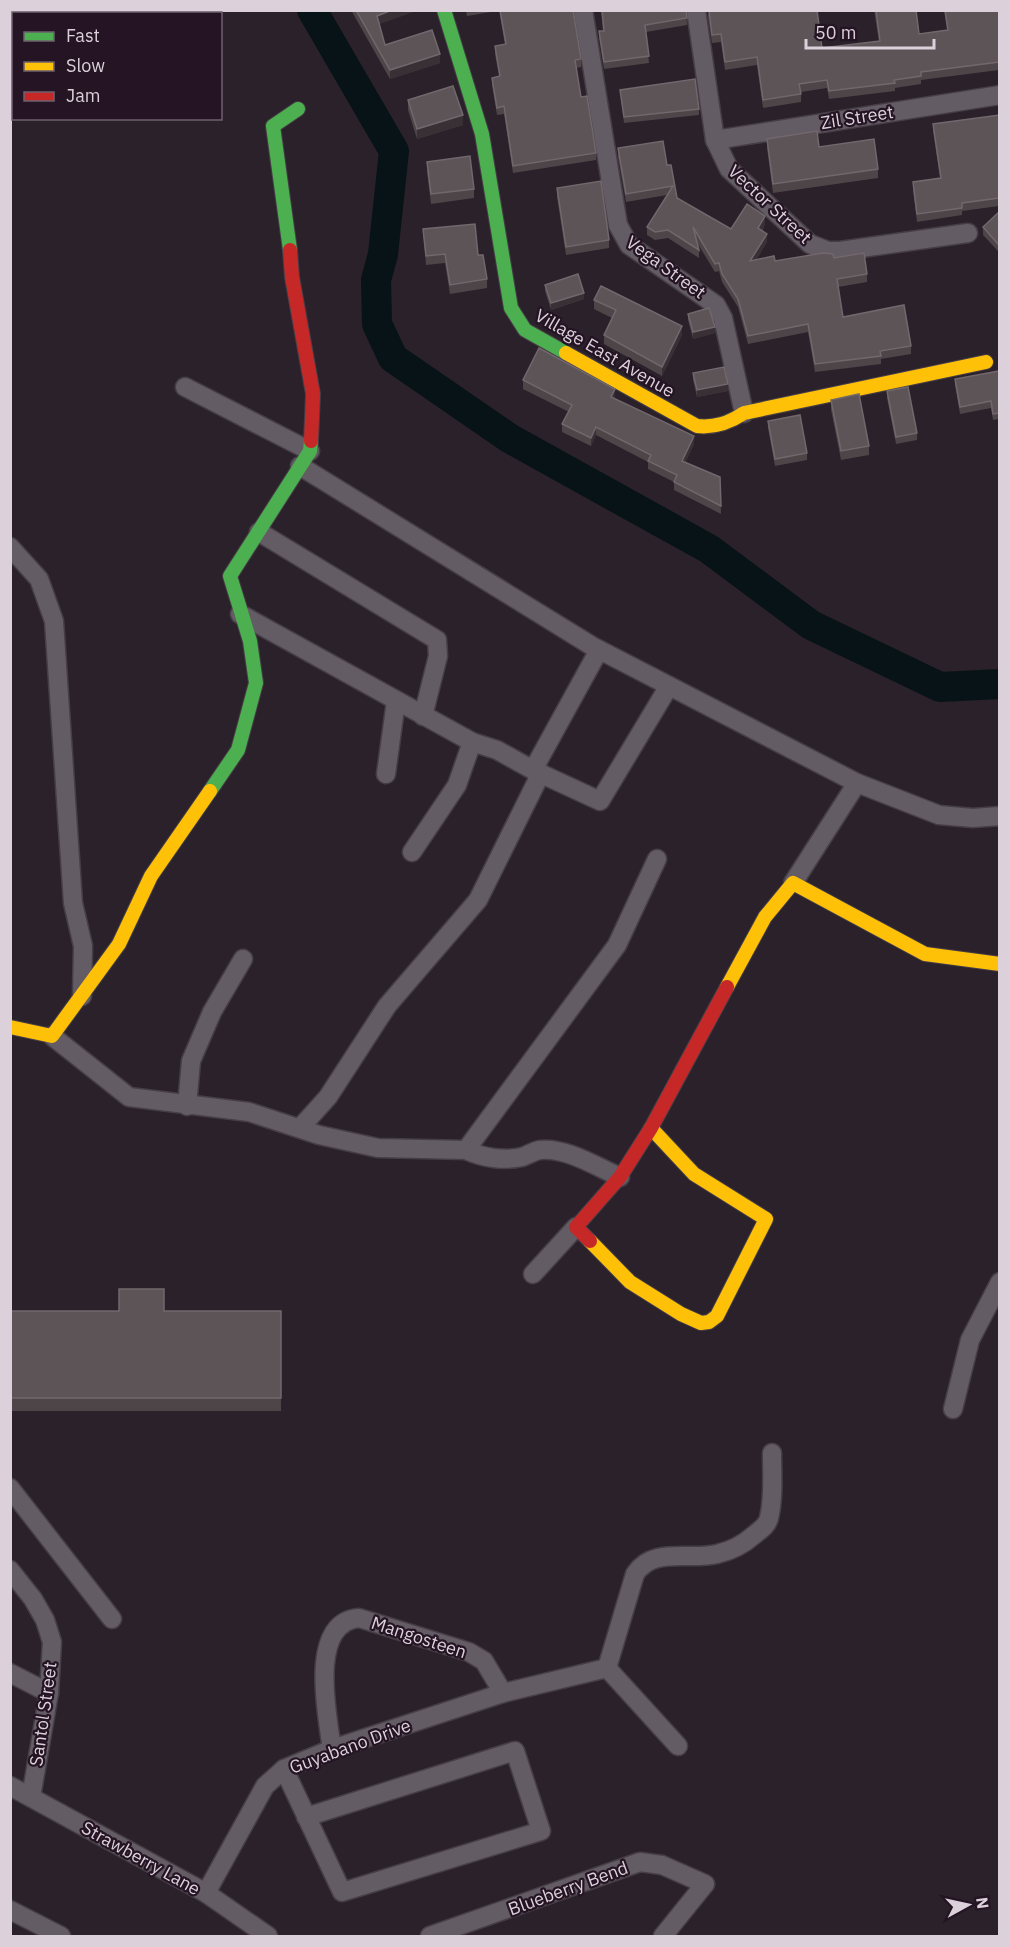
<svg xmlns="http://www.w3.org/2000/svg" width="1010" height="1947" font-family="'IBM Plex Sans',sans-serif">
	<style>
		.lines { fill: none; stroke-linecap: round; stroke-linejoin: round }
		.river { stroke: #071317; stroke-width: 30 }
		.street-casing { stroke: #463e46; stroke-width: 21 }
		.fast-casing { stroke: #463e46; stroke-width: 16 }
		.slow-casing { stroke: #463e46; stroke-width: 16 }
		.jam-casing { stroke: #463e46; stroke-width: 16 }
		.street { stroke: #645c64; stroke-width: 18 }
		.fast { stroke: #4caf50; stroke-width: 14 }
		.slow { stroke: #ffc107; stroke-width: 14 }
		.jam { stroke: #c62828; stroke-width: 14 }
		.wall { fill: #4e4548 }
		.shaded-wall { fill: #393035 }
		.building { fill: #5d5458; stroke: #71676c; stroke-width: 1.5 }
		.labels { text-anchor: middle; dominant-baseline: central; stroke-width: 4.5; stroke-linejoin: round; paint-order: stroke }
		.street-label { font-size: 18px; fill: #dcd1db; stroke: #241424 }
	</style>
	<rect width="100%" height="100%" fill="#2a212a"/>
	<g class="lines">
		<polyline class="river" points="312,10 394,151 383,254 376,280 377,324 393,358 509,438 709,549 811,625 940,687 1000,684"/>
		<defs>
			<g id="street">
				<polyline points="583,10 618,225 629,245 716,305 723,318 744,413"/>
				<polyline points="696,10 715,140 729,169 810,244 828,251 840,251 968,233"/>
				<polyline points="715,140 1000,95"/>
				<polyline points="185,387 310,451"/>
				<polyline points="300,466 592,646 857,783 939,815 973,818 1000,816"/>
				<polyline points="259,532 437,640 438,656 423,716"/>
				<polyline points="10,547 39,579 54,621 73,903 83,946 82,996"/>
				<polyline points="240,614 472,742 457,785 412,852"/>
				<polyline points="472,742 497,750 533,770 599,650"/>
				<polyline points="533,770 600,801 669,686"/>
				<polyline points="386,774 396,701"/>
				<polyline points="793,883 857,783"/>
				<polyline points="52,1036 129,1097 249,1112 319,1135 378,1148 466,1150 617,945 657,859"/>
				<polyline points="187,1106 191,1061 212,1012 243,959"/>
				<polyline points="300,1128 328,1097 387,1006 478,900 541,773"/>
				<path d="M466,1150C483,1158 504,1161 522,1157C528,1155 534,1151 540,1150C566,1147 597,1167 620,1177"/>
				<polyline points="533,1274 576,1227"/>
				<polyline points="953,1409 970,1340 1000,1282"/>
				<polyline points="10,1488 112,1619"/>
				<polyline points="10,1570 33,1599 45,1620 52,1642 49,1693 31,1797"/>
				<polyline points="607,1668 678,1746"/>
				<polyline points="10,1673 49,1693"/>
				<path d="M332,1749C327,1714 308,1622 359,1618L469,1652L484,1661L503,1693"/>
				<polyline points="284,1769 342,1892 541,1831 515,1751 306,1817"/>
				<polyline points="10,1786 206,1893 268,1936"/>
				<path d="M206,1893L265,1786L284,1769L332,1749L503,1693L607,1668L635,1574C653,1546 689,1561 717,1554C730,1551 744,1544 754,1535C760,1530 767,1526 769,1518C774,1497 772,1474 772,1453"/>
				<polyline points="10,1910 61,1936"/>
				<polyline points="430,1936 640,1862 662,1865 705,1884 663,1936"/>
			</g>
			<g id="fast">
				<polyline points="444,10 482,134 511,308 525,330 566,353"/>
				<polyline points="290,250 273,126 298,109"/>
				<polyline points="210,791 238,750 256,683 250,641 230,576 310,451 311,441"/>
			</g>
			<g id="slow">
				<path d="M566,353L697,426C715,428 729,423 744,413L986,362"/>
				<polyline points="727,987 765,917 793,883 925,954 1000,964"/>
				<polyline points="10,1027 52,1036 119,944 151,876 210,791"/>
				<polyline points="590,1241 630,1282 681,1314 701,1323 709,1322 717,1316 766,1219 694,1174 651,1128"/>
			</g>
			<g id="jam">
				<polyline points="290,250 292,277 313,394 311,441"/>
				<polyline points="590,1241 576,1227 620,1177 651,1128 727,987"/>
			</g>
		</defs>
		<use href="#street" class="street-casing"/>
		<use href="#fast" class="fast-casing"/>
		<use href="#slow" class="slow-casing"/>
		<use href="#jam" class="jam-casing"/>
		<use href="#street" class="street"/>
		<use href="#fast" class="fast"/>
		<use href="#slow" class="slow"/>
		<use href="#jam" class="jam"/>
	</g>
	<g class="wall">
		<polygon points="351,10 418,10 379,24 385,45 440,63 390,79"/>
		<polygon points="466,10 497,10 497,11 467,16"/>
		<polygon points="499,10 525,10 581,59 581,67 576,68 581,97 596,153 596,160 513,173 504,114 497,115 492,85 492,78 499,76 495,54 495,46 505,45"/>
		<polygon points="601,10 686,10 687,25 646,32 649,63 604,69 599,38 599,31 603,31"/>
		<polygon points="708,10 822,48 879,42 874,10 916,10 919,34 947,30 944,10 999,10 999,70 921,80 921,84 895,88 895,91 829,99 827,88 801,92 801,102 763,108 757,65 725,70 721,42 712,43 708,17"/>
		<polygon points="620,90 699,109 699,115 624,123"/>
		<polygon points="408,100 463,125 417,139 408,110"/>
		<polygon points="999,115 999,206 962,211 962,215 917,222 913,190 913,182 940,178 933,131 933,124"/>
		<polygon points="767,139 819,147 878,169 878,178 773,193 767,148"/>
		<polygon points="618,148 667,165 677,198 731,229 765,224 762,231 767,242 756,260 775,261 834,258 867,274 867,282 838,287 843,317 911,346 911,354 881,359 881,364 815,372 808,332 748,344 738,307 722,282 719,271 715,272 696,241 699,250 699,258 668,238 655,240 647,235 647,227 667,195 626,202 618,157"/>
		<polygon points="427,162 474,189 474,198 431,204 427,172"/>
		<polygon points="557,188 609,240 609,248 566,255 557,197"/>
		<polygon points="999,212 998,251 983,235 983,227"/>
		<polygon points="423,229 478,255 487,279 487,288 450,294 445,263 426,265"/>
		<polygon points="545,285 584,299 551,310 545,291"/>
		<polygon points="594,300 682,335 662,376 604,344 604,335 612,318 594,309"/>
		<polygon points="688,314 715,333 693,339 688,320"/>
		<polygon points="999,371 999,419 993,420 991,408 960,414 955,385 955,379"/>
		<polygon points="693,373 728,391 697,397 693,380"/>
		<polygon points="523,380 615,397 614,399 694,444 685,463 720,477 721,514 674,490 674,482 648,469 648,462 596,435 591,446 562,432 562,424 569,412 523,389"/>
		<polygon points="887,391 917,433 917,440 896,444 887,398"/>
		<polygon points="831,400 869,446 869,455 841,460 831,410"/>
		<polygon points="768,421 807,453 807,460 775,466 768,428"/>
		<rect x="10" y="1311" width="271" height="100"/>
	</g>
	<g class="shaded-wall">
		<polygon points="392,10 418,10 377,25 377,16"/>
		<polygon points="440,54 440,63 390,79 390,70"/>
		<polygon points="463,115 463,125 417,139 417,129"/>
		<polygon points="765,216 765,224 758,236 758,228"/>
		<polygon points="767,234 767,242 750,269 750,261"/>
		<polygon points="999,242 999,250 998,251 998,244"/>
		<polygon points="584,293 584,299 551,310 551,303"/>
		<polygon points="682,326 682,335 662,376 662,367"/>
		<polygon points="715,327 715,333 693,339 693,332"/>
		<polygon points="728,384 728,391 697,397 697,390"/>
		<polygon points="615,389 615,397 611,406 611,397"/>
		<polygon points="596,427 596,435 591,446 591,438"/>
		<polygon points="694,436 694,444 682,469 682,461"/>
	</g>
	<g class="building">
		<polygon points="356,10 392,10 377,16 385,45 432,30 440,54 390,70"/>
		<polygon points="500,10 525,10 525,11 530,10 573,10 581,59 575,60 581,97 587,96 596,153 513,166 504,106 497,108 492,78 500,76 495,46 506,44"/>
		<polygon points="602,10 686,10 687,18 645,25 649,56 604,62 599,31 604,31"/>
		<polygon points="709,10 817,10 822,48 880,41 876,10 916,10 919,34 948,30 945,10 999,10 999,62 921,72 921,76 894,80 895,83 829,91 827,80 799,84 801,94 763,100 757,57 725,62 721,34 712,35"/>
		<polygon points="695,79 699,109 624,117 620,90"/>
		<polygon points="453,86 463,115 417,129 408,100"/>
		<polygon points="999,115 999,198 962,203 962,208 917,214 913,182 941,178 933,124"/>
		<polygon points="817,131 819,147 874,139 878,169 773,184 767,139"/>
		<polygon points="663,141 667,165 671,165 677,198 731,229 747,204 765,216 758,228 767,234 750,261 774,256 775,261 823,253 833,254 834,258 864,253 867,274 837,279 843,317 904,305 911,346 880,351 881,356 815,364 808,324 748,336 738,299 722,274 719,263 715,264 693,227 699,250 668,230 655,232 647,227 673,186 626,194 618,148"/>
		<polygon points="470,156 474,189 431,194 427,162"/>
		<polygon points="601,181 609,240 566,247 557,188"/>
		<polygon points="999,212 999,242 998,244 983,227"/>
		<polygon points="475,224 478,255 483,255 487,279 450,285 445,254 426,256 423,229"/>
		<polygon points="578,274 584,293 551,303 545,285"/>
		<polygon points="601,286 682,326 662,367 604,335 616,310 594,300"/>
		<polygon points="709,308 715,327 693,332 688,314"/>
		<polygon points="539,348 615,389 611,397 694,436 682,461 720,477 721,506 674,482 677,475 648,461 651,455 596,427 591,438 562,424 572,405 523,380"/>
		<polygon points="724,367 728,384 697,390 693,373"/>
		<polygon points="999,371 999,413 993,414 991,401 960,407 955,379"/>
		<polygon points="908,387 917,433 896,437 887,391"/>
		<polygon points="859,394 869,446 841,451 831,400"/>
		<polygon points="800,415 807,453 775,459 768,421"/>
		<polygon points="119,1289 164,1289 164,1311 281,1311 281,1398 10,1398 10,1311 119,1311"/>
	</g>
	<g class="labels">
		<g class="street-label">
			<text transform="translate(857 117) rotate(-9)">Zil Street</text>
			<text transform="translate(770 204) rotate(43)">Vector Street</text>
			<text transform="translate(666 267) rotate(36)">Vega Street</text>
			<text transform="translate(605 353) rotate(30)">Village East Avenue</text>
			<text transform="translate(419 1637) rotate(18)">Mangosteen</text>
			<text transform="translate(43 1714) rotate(-82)">Santol Street</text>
			<text transform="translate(350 1746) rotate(-20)">Guyabano Drive</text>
			<text transform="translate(141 1858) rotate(29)">Strawberry Lane</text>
			<text transform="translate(568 1888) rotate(-20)">Blueberry Bend</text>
		</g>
	</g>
	<rect width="1010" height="1947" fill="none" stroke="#dcd1db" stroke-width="24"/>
	<rect x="12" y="12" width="210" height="108" fill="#241424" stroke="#6e606d" stroke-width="1.5"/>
	<rect x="24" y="32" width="30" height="9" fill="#4caf50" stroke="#6e606d" stroke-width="1.5"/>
	<text x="66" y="42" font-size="18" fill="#dcd1db">Fast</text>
	<rect x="24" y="62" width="30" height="9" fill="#ffc107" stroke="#6e606d" stroke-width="1.5"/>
	<text x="66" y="72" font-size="18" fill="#dcd1db">Slow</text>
	<rect x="24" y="92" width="30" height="9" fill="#c62828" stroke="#6e606d" stroke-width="1.5"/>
	<text x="66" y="102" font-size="18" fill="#dcd1db">Jam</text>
	<g transform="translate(968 1905) rotate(82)" stroke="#241424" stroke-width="4.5" paint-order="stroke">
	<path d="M0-4.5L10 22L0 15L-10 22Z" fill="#dcd1db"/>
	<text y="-9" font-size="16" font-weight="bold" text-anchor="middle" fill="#dcd1db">N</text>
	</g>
	<path d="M806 39v9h128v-9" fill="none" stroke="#dcd1db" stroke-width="3"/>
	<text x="815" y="39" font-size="18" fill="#dcd1db" stroke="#241424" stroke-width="4.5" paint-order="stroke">50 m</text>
</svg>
